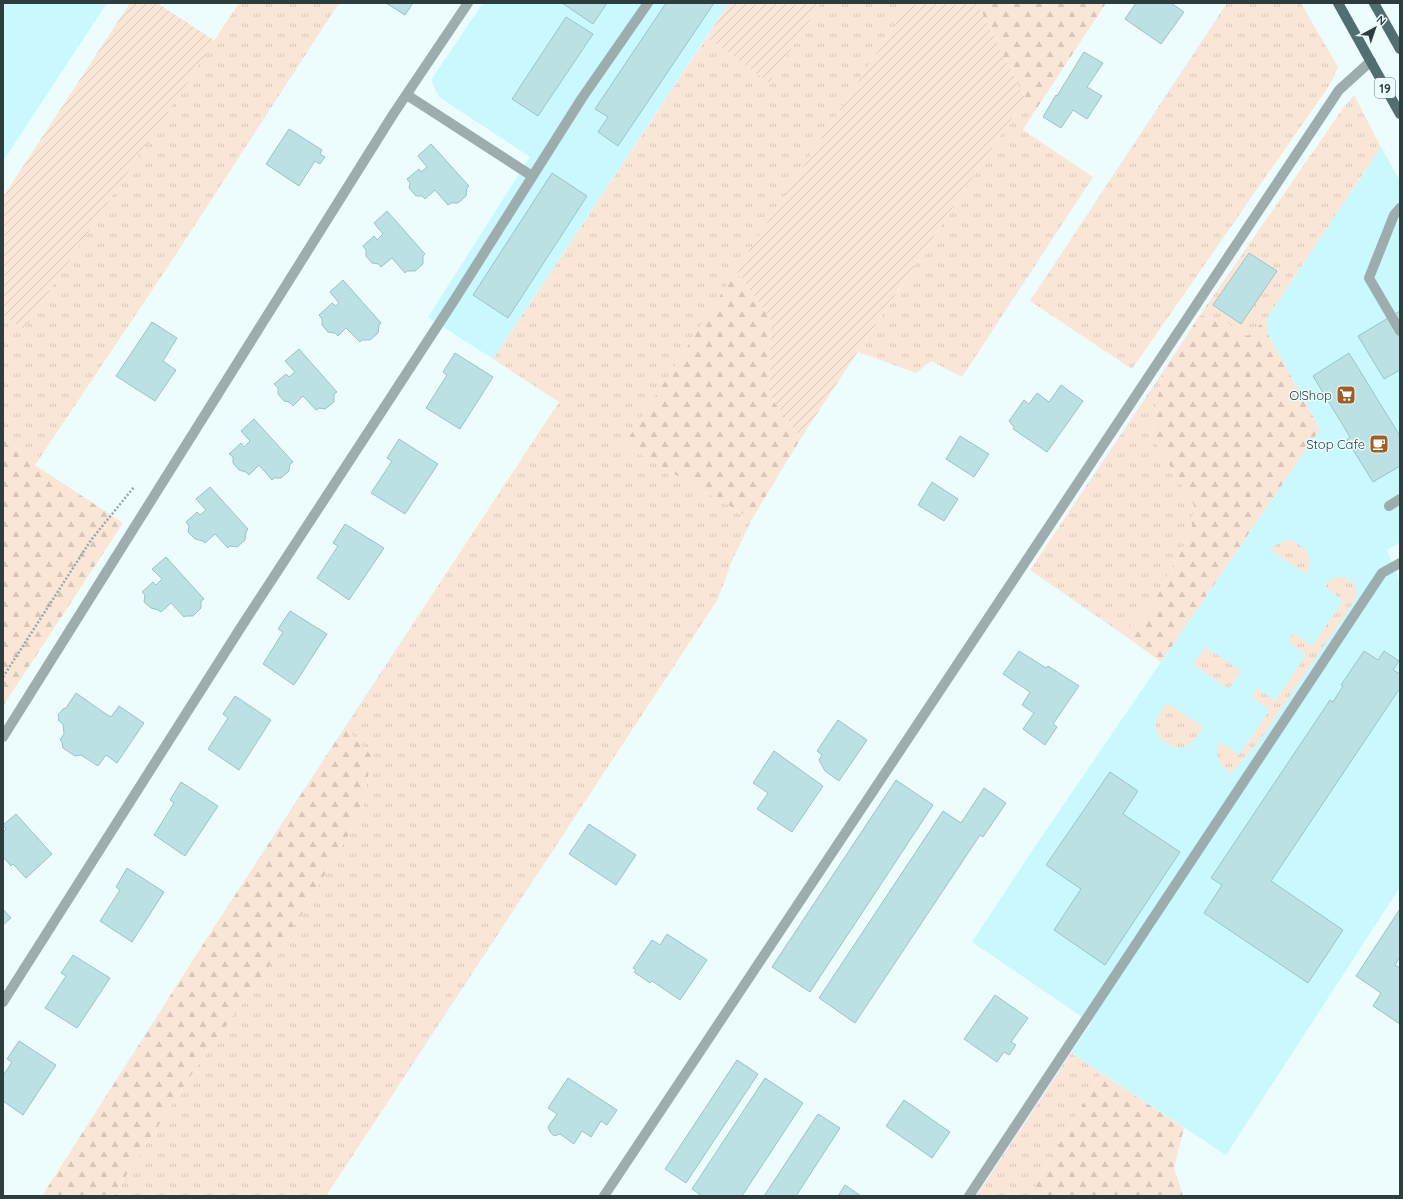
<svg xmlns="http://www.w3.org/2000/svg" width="1403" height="1199" font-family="Quicksand,sans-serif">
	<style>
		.built { fill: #c9f9fe }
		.grass { fill: url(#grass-tufts) }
		.forest { fill: url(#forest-firs) }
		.garden { fill: url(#garden-furrows) }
		.building { fill: #bbe1e5; stroke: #9dc3c6 }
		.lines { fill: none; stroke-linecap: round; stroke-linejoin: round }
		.path { stroke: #99a8a9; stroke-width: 2.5; stroke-dasharray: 2 2; stroke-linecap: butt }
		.service { stroke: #9dadae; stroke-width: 10 }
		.minor { stroke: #9dadae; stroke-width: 10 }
		.primary { stroke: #516e70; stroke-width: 10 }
		.labels { text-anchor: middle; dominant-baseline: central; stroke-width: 3; stroke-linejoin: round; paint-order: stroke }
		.shield { fill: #edfcfd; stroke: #677677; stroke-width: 1 }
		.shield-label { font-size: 12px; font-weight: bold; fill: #2d3c3d }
		.poi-label { font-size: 13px; fill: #2d3c3d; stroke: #edfcfd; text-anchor: end }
	</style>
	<defs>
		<pattern id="grass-tufts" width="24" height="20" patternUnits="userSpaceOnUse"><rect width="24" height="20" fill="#fae6d7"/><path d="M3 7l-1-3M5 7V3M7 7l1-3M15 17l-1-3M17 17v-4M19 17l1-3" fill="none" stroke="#d7c6b9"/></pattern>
		<pattern id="forest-firs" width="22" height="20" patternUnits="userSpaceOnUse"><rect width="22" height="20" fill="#fae6d7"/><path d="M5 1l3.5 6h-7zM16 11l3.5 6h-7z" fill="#d7c6b9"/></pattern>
		<pattern id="garden-furrows" width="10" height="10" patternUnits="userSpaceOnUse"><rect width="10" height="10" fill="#fae6d7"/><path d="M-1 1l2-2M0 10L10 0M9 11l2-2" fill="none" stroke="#d7c6b9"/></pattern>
	</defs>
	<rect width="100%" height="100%" fill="#edfcfd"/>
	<g class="built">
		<polygon points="3,3 107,3 3,161"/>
		<polygon points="483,3 729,3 493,359 428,317 530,157 439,97 431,80"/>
		<polygon points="1381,147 1400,181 1400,543 1387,550 1399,580 1400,580 1400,887 1226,1155 1071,1053 1091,1023 972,942 1034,848 1320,429 1267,333 1267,318"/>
	</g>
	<g class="grass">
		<polygon points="239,3 339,3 167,268 35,465 3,436 3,316 24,329"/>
		<polygon points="821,3 909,3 624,445 752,519 731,563 718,599 326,1196 113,1196 195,1069 278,954 363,810 371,755 345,727 559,402 493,359 707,37 769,83"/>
		<polygon points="1227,3 1301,3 1338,67 1331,83 1132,369 1030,301"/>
		<polygon points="1354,95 1381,147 1267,318 1248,336 1230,325 1200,315 1344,107"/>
		<polygon points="1025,98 1033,114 1023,130 1093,177 962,377 931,361 916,373 858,352"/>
		<polygon points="1162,373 1151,435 1194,505 1191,532 1151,608 1121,633 1030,570"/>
		<path d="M1288,540C1305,544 1315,558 1306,574L1270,550L1277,544Z"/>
		<path d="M1336,577H1345L1356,586L1357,593L1355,600L1259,741L1231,774C1221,766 1212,756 1220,742L1239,755L1270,710L1251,697L1257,688L1275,701L1306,655L1288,642L1293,633L1312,646L1343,601L1325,587L1328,582Z"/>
		<polygon points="1205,647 1241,671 1229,689 1193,665"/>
		<path d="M1167,703L1203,727C1199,733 1196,740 1190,744C1173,755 1151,738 1157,719C1159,713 1164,708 1167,703Z"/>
		<polygon points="1071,1053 1101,1073 1029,1196 976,1196"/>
	</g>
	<g class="forest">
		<polygon points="977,3 1106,3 1033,114"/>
		<polygon points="736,271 771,319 769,395 801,438 752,519 624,445"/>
		<polygon points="1200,315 1230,325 1248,336 1267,318 1267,333 1320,429 1161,662 1121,633 1151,608 1191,532 1194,505 1151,435 1162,373"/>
		<polygon points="3,436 35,465 123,523 3,706"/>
		<polygon points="345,727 371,755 363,810 278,954 195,1069 113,1196 42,1196 216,924"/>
		<polygon points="1101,1073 1184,1128 1174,1168 1183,1196 1029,1196"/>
	</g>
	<g class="garden">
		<polygon points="130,3 157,3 215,41 24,329 3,316 3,197"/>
		<polygon points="729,3 821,3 769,83 707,37"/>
		<polygon points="909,3 977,3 1025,98 801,438 769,395 771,319 736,271"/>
	</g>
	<g class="building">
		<polygon points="386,3 413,3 405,15"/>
		<polygon points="562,3 607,3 593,24"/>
		<polygon points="666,3 714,3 618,146 598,132 608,117 595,109"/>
		<polygon points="1136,3 1171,3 1184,12 1161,44 1125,19"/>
		<polygon points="566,17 593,34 538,116 512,99"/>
		<polygon points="1084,52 1103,63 1087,87 1102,96 1087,119 1073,110 1061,128 1043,117 1056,95 1057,96"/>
		<polygon points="289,129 322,150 320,154 325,157 320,164 315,161 299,186 266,164"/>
		<polygon points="431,144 469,186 467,188 466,196 458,203 451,203 448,205 435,190 425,199 422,196 416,196 409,188 410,183 407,179 419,169 421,172 427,167 418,156"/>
		<polygon points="552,173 587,196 508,318 473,295"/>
		<polygon points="387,211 425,254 423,256 423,264 415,271 407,271 405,273 392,258 381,267 379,264 372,263 366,256 366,250 363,246 374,236 377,240 383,234 374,223"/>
		<polygon points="1249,253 1277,271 1241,324 1213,305"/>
		<polygon points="343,280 381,323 379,325 378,333 370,340 362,340 360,342 346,328 338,336 335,333 328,332 322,325 322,319 319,315 332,303 336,306 339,303 330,292"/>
		<polygon points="1400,311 1400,370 1384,379 1358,336"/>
		<polygon points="152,322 177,338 163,361 176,370 155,401 116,376"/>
		<polygon points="299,349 337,392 334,394 334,402 325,409 319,408 316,410 303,396 293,406 289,402 284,401 278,394 278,388 274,384 286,374 289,377 295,372 285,361"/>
		<polygon points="455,353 493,377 460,429 426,408 447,375 443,372"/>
		<polygon points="1349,353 1400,436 1400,466 1373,482 1347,440 1350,437 1313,376"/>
		<polygon points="1061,385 1083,401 1047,452 1013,429 1014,427 1009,421 1024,400 1029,404 1037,393 1049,402"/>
		<polygon points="254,419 293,462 290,464 289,471 281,478 274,478 272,480 259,465 249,475 246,472 239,470 233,463 233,457 229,454 241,443 244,447 250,441 241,431"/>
		<polygon points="960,436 989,454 974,477 946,459"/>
		<polygon points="399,439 438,464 405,514 371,493 392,461 387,458"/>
		<polygon points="932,482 958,499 944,521 918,505"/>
		<polygon points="210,487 248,529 246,532 245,540 237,547 230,546 228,548 215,534 205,543 203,541 195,539 188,532 189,526 186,522 197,512 200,515 206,510 196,499"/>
		<polygon points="345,524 384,548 349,600 317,578 338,546 333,543"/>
		<polygon points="166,557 204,599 201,601 201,608 193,616 186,616 184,617 171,603 161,612 158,610 151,608 144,602 145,595 142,592 153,582 156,585 162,579 152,569"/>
		<polygon points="290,611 327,634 294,685 263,664 283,632 278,629"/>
		<polygon points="1019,651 1046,668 1048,666 1079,686 1053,724 1057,727 1045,745 1023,729 1034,713 1022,705 1030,692 1003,674"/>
		<polygon points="1364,651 1378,660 1384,651 1399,661 1393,670 1400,674 1400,688 1271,881 1343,930 1308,983 1204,913 1222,885 1211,878 1330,700 1333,702 1343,686 1341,685"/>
		<polygon points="76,693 103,712 111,717 119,706 144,723 117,763 106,755 98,766 81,755 75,756 63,748 62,742 60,740 64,734 63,724 58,720 59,718 58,715 63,709 66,708"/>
		<polygon points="235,696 271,720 239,770 208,749 228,718 223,714"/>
		<polygon points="838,720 867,740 839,781 825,771 819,760 822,755 817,751"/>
		<polygon points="774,751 823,786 792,832 757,809 768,793 753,783"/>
		<polygon points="1110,772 1138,791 1123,814 1180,852 1105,965 1054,930 1081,889 1046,865"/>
		<polygon points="896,780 933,805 810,992 772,967"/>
		<polygon points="181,782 218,806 185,856 154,835 174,803 170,800"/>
		<polygon points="984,788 1006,803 983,837 980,835 855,1023 819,998 943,811 961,823"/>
		<polygon points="16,814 52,854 26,878 13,864 11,866 3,857 3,832 6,829 3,825"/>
		<polygon points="589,824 636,855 616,885 569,854"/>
		<polygon points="127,868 164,892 132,942 100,921 120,890 116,887"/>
		<polygon points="3,909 11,918 3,925"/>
		<polygon points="1400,909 1400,957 1395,965 1400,968 1400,1024 1373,1006 1381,993 1356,976"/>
		<polygon points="667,934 707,960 680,1000 652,981 650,983 634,972 636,970 633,968 652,940 660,945"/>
		<polygon points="73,955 110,978 77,1028 45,1008 66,976 61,973"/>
		<polygon points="995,995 1028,1018 1011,1042 1016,1045 1009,1055 1004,1052 997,1062 964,1039"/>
		<polygon points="19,1041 56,1065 23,1115 3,1101 3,1076 12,1062 7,1059"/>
		<polygon points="737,1060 758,1074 686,1183 665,1169"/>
		<polygon points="568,1078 617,1110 607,1125 601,1121 591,1137 582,1131 574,1144 560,1134 554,1136 550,1132 548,1127 557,1114 548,1108"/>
		<polygon points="765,1078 803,1103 742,1196 702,1196 692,1189"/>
		<polygon points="904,1100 950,1132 932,1158 886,1126"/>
		<polygon points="818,1114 840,1128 796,1196 764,1196"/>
		<polygon points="845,1185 861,1196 838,1196"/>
	</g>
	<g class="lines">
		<polyline class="path" points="3,677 91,540 134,487"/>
		<g class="service">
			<polyline points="407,95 532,176"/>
			<polyline points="1400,208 1394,215 1369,278 1400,331"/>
			<polyline points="1389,506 1400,499"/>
			<polyline points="3,1002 243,624 455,299 582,98 648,3"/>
			<polyline points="969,1196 1382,573 1400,563"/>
		</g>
		<g class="minor">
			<polyline points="3,737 394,113 468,3"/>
			<polyline points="604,1196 1339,90 1371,61"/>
		</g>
		<g class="primary">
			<polyline points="1338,3 1400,114"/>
			<polyline points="1374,3 1400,49"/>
		</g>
	</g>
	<defs>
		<symbol id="supermarket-square" viewBox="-11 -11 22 22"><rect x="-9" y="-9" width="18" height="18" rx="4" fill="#9d5f25" stroke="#edfcfd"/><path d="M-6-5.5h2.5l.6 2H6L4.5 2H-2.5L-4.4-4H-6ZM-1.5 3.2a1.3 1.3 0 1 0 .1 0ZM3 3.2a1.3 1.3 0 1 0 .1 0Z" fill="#fff"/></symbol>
		<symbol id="cafe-square" viewBox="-11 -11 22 22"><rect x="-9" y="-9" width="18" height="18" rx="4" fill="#9d5f25" stroke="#edfcfd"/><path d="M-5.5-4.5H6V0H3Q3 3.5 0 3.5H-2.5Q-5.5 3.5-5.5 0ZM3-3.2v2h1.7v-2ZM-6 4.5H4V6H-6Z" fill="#fff"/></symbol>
	</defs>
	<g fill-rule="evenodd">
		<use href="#supermarket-square" x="1335" y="384" width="22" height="22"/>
		<use href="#cafe-square" x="1368" y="433" width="22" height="22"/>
	</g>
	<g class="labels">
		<rect class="shield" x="1375" y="78" width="20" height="20" rx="3"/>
		<g class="shield-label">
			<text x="1385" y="88">19</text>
		</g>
		<g class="poi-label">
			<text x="1332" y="395">O!Shop</text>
			<text x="1365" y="444">Stop Cafe</text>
		</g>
	</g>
	<rect width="1403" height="1199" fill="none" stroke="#2d3c3d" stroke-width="8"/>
	<g transform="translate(1375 28) rotate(40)" stroke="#edfcfd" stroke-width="3" paint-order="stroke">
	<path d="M0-3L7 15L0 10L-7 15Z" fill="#2d3c3d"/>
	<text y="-6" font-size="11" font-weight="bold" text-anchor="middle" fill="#2d3c3d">N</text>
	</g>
</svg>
